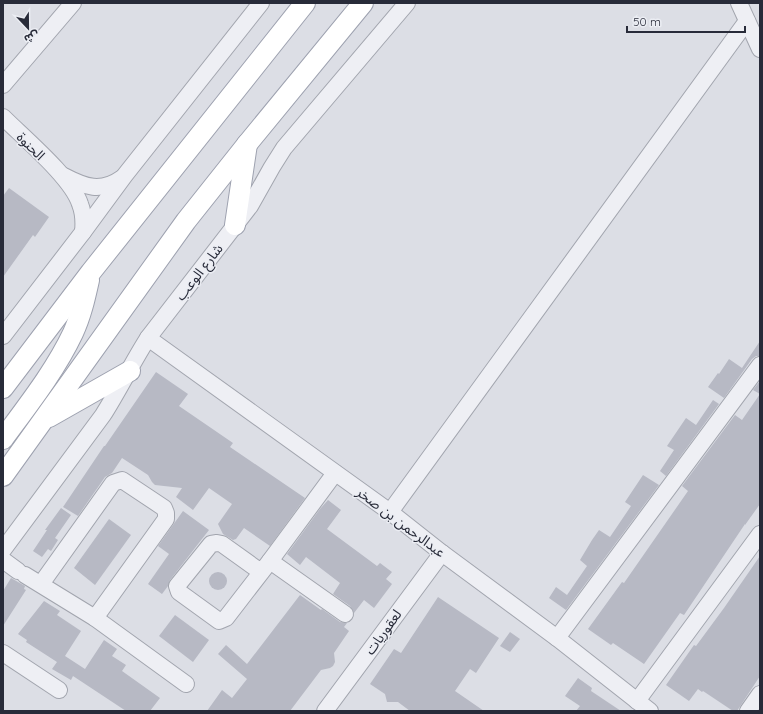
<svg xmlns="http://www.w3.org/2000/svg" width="763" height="714" font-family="Quicksand,'Noto Sans Arabic',sans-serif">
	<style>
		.building { fill: #b7b9c4 }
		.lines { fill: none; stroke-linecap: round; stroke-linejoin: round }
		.minor-casing { stroke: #a2a5ae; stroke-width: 18 }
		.major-casing { stroke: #9da1af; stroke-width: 22 }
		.minor { stroke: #eeeff4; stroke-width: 16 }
		.major { stroke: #fff; stroke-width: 20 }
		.labels { text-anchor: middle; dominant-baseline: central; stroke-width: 3; stroke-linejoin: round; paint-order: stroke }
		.street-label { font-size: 14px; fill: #282b39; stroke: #ebedf3 }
	</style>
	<rect width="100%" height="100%" fill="#dcdee5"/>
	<g class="building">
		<polygon points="9,188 49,217 35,237 33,235 3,277 3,196"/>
		<polygon points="760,341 760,356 756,356 752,359 724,398 708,387 718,373 719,374 729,359 742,368"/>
		<polygon points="156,372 188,394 179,406 233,443 230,447 305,498 270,546 244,528 236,539 233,540 223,534 218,524 232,504 209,488 193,510 176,497 182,488 155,485 152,482 148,475 122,458 112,473 105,477 78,516 63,507 104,446 105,446"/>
		<polygon points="760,381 760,504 745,525 745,524 684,615 680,613 644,664 613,643 611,645 588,629 622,582 624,583 688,491 682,486 735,415 742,420 760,394 753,390"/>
		<polygon points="713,400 719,404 666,476 660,471 674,450 667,446 686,418 696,425"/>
		<polygon points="643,475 659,485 566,610 549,598 556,587 567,595 587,566 580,560 592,540 599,530 610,537 631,506 625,502"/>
		<polygon points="328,500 341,510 327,529 377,566 380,563 392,572 386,579 392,584 374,608 364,600 354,613 350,606 333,594 340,583 306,557 300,565 287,554 320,509"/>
		<polygon points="61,508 71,515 55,538 58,540 51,551 48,549 42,557 33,551 47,530 45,530"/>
		<polygon points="183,511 209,530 170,580 168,586 162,594 148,584 169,554 158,546"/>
		<polygon points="109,519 131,535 95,585 74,568"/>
		<polygon points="760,556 760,676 737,711 733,711 703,691 702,692 698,689 689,701 666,685 694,645 696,646 724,608"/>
		<circle cx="218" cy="581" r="9"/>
		<polygon points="11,578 25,586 24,589 26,590 3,626 3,591"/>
		<polygon points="300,595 321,610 322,609 340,622 347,623 344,627 349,631 334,653 335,662 333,666 330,668 321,670 290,711 207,711 222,690 232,698 247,679 218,654 226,645 247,664"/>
		<polygon points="438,597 499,638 476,673 470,669 455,691 484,711 410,711 398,702 387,702 385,694 370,684 394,649 401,653"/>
		<polygon points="44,601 60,611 57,615 81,631 65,656 85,669 104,640 117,649 112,656 126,665 122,671 160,698 150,711 126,711 73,676 71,680 52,669 57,662 26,642 27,640 18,634"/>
		<polygon points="175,615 209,640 193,662 159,636"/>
		<polygon points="510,632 520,639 510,652 500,646"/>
		<polygon points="578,678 592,688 591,691 621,711 576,711 580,706 565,696"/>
	</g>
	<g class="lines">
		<defs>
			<g id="minor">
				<polyline points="739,3 760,49"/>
				<polyline points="3,85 73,3"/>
				<path d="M3,117C24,138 72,178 80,204C84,214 84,222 83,232"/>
				<path d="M64,176C85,187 101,193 122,178"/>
				<polyline points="3,336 83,232 125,175 261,3"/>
				<polyline points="148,338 390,512 442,553 557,638 650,711"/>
				<polyline points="390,512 747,21"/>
				<path d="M3,550L103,415C119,390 132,363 148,338L250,206L272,167L284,148L407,3"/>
				<polyline points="3,560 18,571"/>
				<polyline points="270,561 345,614"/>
				<polyline points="261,572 222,544 217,543 211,544 177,586 179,592 219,621 226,618 270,561 335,473"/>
				<polyline points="25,575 95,618 186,684"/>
				<polyline points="41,584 113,483 122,480 164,508 166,513 166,519 95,618"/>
				<polyline points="557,638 760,365"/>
				<polyline points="3,653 59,690"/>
				<polyline points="637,701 760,534"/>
				<polyline points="325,711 442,553"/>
				<polyline points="748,711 760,694"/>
			</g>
			<g id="major">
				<polyline points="235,225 247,144"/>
				<polyline points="3,388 91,272 305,3"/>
				<polyline points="49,417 130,371"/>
				<path d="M3,439C28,405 55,371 73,333C81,316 85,298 89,280"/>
				<polyline points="3,476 186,221 248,143 363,3"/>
			</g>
		</defs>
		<use href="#minor" class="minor-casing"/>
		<use href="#major" class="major-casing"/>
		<use href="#minor" class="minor"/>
		<use href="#major" class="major"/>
	</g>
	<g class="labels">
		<g class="street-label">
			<text transform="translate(31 146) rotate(45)">الحنوة</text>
			<text transform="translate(199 272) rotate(-52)">شارع الوعب</text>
			<text transform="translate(401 522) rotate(37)">عبدالرحمن بن صخر</text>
			<text transform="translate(383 632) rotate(-54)">لعقوريات</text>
		</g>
	</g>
	<rect width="763" height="714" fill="none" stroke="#282b39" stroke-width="8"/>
	<g transform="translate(28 28) rotate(158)" stroke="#ebedf3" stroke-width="3" paint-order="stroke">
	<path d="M0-3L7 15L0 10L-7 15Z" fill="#282b39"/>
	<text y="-6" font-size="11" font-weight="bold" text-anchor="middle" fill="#282b39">ش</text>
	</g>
	<path d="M627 26v6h118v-6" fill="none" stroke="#282b39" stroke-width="2"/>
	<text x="633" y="26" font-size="12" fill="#282b39" stroke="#ebedf3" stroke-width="3" paint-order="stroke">50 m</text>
</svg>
